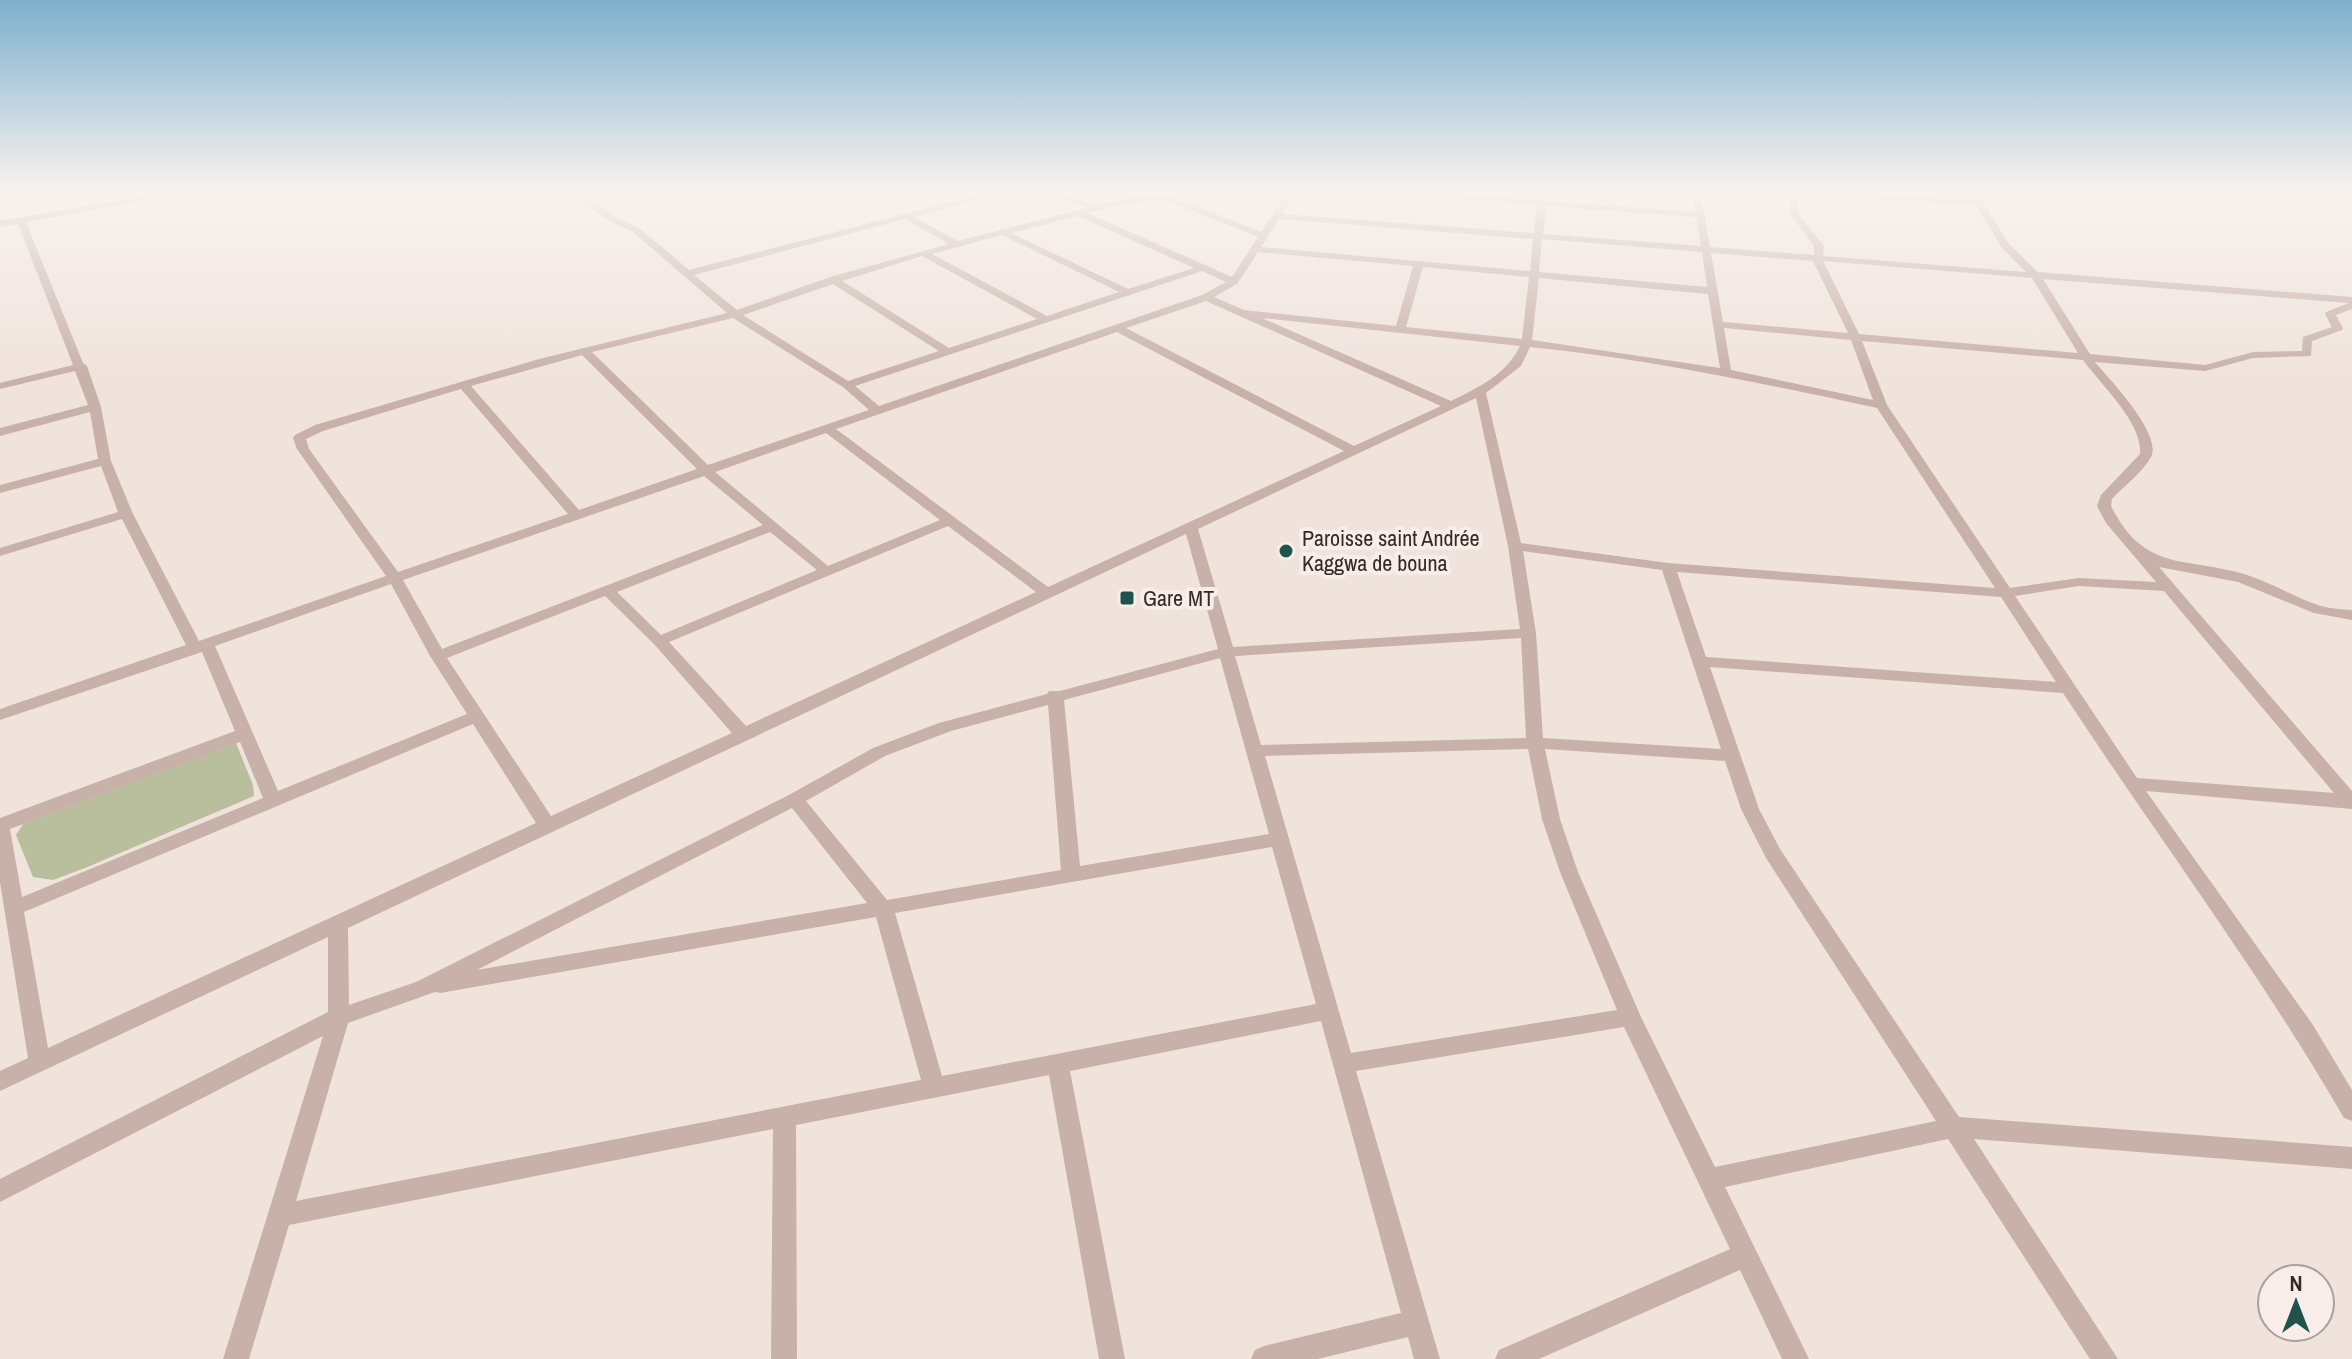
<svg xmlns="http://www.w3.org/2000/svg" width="2352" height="1359" font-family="'Archivo Narrow',sans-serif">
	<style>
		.green { fill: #b9be9d }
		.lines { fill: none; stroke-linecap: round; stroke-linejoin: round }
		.minor { fill: #c7b1a9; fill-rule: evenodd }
		.poi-dot { fill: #21534d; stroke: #f8ede8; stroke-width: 3 }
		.labels { text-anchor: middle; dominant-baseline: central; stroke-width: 8; stroke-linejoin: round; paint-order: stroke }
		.poi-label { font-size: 22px; fill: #352a28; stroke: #f8ede8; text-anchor: start }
	</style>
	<rect width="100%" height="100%" fill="#f0e3dc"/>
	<polygon class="green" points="236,743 253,785 254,796 85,868 53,880 33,877 16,835 23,824"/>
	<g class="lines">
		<path class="minor" d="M186,189H204L26,222L83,363L87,366L101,407L111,461L133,514L199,641L386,576L297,449L293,438L295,435L315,425L539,359L727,313L633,232L606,219L565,189H574L612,215L639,228L689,270L1000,189H1013L914,217L958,241L1086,208L1042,189H1053L1095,206L1123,198L1169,195L1261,232L1289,189H1297L1282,214L1534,233L1537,205L1361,192L1357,189H1393L1538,200L1539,189H1547L1546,201L1695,212L1692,189H1700L1710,247L1814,255V246L1791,215L1789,195L1735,192L1731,189H1778L1973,200L1967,189H1975L2009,244L2038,272L2352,297V309L2336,315L2343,328L2342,330L2312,341L2311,356L2253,358L2205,371L2095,362C2109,379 2163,434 2151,457C2143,472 2124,486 2112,499L2111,506C2145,574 2187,556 2247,575C2272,583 2296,598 2321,606C2331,609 2342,609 2352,610V620L2314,613L2238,582L2159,567L2352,791V809L2146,791L2313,1025L2352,1090V1121L2344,1118C2259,971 2156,835 2063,693L1710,667L1759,809L1780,849L1959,1117L2352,1147V1169L1974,1139L2118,1359H2090L1948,1139L1725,1187L1809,1359H1782L1740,1270L1539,1359H1495L1499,1350L1730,1249L1624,1027L1356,1071L1440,1359H1414L1408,1337L1318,1359H1251L1255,1350L1264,1346L1401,1313L1321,1021L1070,1071L1125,1359H1099L1049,1075L796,1125L797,1359H771L773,1129L289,1225L249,1359H223L323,1036L0,1202V1179L328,1012V937L0,1091V1071L28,1058L0,882V818L235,731L202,652L0,720V709L186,645L122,519L0,556V548L118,512L101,466L0,493V485L98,459L90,412L0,436V428L88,405L75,371L0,389V383L73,365L18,224L0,227V221ZM1797,195L1976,205L2002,248L2026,272L1823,256L1824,246L1799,215ZM1168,201L1258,237L1232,277L1087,213L1123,204ZM1546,206L1696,217L1701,246L1543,234ZM1078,216L1194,268L1128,289L1011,233ZM905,219L949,244L830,277L737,310L694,275ZM1279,219L1533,239L1530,271L1261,247ZM1002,235L1119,292L1047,316L932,254ZM1542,239L1702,252L1707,287L1539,272ZM1258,252L1413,266L1396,326L1244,310L1214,297L1237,284ZM1711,253L1813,261L1848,333L1723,322ZM922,256L1037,319L949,348L842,281ZM1823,261L2032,278L2078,353L1859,334ZM1423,267L1529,277L1522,339L1406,327ZM1202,271L1226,282L1202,295L879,406L855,386ZM1539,278L1708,294L1720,368L1532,340ZM2043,279L2349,303L2326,312L2325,314L2332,327L2303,337L2302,351L2253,352L2205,365L2090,354ZM833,284L939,351L848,381L743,315ZM1206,301L1441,406L1354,446L1126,328ZM733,318L843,387L869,410L708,465L592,352ZM1262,318L1520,346C1507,374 1478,388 1451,401ZM1724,328L1851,340L1873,400L1731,370ZM1117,332L1344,451L1048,587L836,429ZM1862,341L2083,360C2101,385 2143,423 2140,454L2101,495L2097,506L2106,523L2156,582L2079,578L2010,588L1887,405ZM1530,347C1647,359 1762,383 1877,408L1995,588L1668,563L1521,543L1486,393L1521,366ZM582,355L697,469L579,510L471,386ZM461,389L568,514L398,572L309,449L306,439L323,431ZM1476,398L1508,546L1520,629L1233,647L1198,529ZM826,433L940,520L828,566L715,472ZM704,476L763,525L442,649L403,580ZM948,526L1036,592L746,726L669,642ZM770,532L817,570L661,635L617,592ZM1186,534L1218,649L1060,691H1049L1047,694L939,723L873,748L789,795L416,982L349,1005L348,928ZM1523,551L1662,570L1721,749L1543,738L1536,633ZM1677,572L2001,597L2056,682L1706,657ZM391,584L430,656L467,714L278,791L215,646ZM2079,586L2164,591L2334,793L2137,778L2015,596ZM605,596L654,644L732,733L551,816L447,658ZM1521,638L1526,738L1261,745L1235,656ZM1220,658L1269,834L1080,866L1064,700ZM1048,705L1061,870L887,900L806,801L885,756L951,731ZM473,724L536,823L48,1048L24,912ZM240,742L263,798L22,897L10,829ZM1528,749L1542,819L1560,872L1617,1010L1351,1053L1265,756ZM1545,749L1725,761L1741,809L1766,858L1936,1121L1715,1167L1641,1017L1578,872L1560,819ZM792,808L867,903L477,970ZM1272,847L1316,1004L942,1076L895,913ZM876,917L921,1080L296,1201L348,1023L435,992L440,993Z"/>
	</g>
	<linearGradient id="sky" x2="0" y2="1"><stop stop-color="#7db0cd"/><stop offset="0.5" stop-color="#f8f2ef"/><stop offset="1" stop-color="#f8f2ef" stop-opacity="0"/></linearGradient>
	<rect width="2352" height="379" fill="url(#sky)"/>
	<g class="poi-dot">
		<circle cx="1286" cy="551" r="8"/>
		<rect x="1119" y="590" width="16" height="16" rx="4"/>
	</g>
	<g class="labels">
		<g class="poi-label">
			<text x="1302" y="538">Paroisse saint Andrée<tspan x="1302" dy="25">Kaggwa de bouna</tspan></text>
			<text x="1143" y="598">Gare MT</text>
		</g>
	</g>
	<g transform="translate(2296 1303)"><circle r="38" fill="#f8ede8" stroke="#aa9f9b" stroke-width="2"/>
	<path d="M0-6L14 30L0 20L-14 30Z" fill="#21534d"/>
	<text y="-12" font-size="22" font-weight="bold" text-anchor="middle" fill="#352a28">N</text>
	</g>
</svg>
